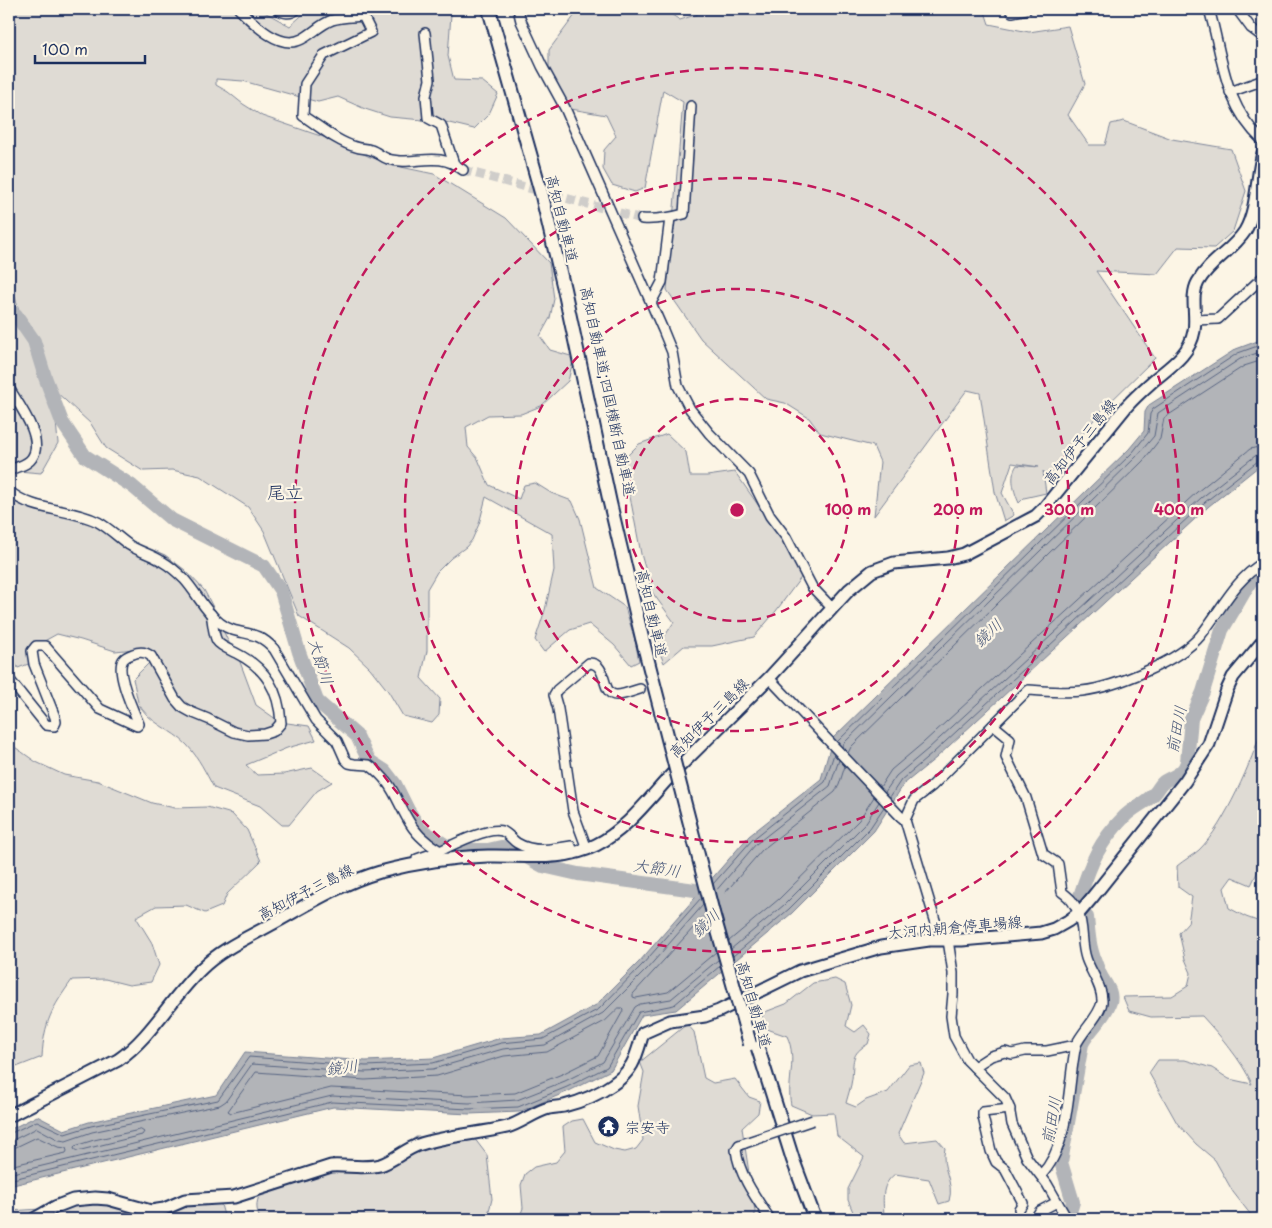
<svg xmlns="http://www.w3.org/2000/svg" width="1272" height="1228" font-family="'Playpen Sans','Klee One',sans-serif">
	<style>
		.green { fill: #dfdbd4; stroke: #7d8599 }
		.water { fill: #b2b4b8; stroke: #767f94 }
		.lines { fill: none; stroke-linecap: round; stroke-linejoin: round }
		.shore { stroke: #576482; stroke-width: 1 }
		.river { stroke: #b2b4b8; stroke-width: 14 }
		.minor-tunnel { stroke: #cfcdca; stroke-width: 9; stroke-dasharray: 9 4.5; stroke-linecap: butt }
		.minor-casing { stroke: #1b2f5e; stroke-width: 12 }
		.major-casing { stroke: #1b2f5e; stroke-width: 15 }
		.highway-casing { stroke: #1b2f5e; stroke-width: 16 }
		.minor { stroke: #fcf5e5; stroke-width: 9 }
		.major { stroke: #fcf5e5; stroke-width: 11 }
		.highway { stroke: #fcf5e5; stroke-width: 12 }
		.minor-bridge-casing { stroke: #1b2f5e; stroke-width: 12; stroke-linecap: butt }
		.highway-bridge-casing { stroke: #1b2f5e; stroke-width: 16; stroke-linecap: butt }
		.minor-bridge { stroke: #fcf5e5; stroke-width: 9 }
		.highway-bridge { stroke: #fcf5e5; stroke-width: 12 }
		.ring { fill: none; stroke: #c2185b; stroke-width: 2.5; stroke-dasharray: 9 6 }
		.labels { text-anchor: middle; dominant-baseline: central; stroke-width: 4.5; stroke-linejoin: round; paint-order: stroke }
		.street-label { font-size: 15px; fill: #1b2f5e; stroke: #fcf5e5 }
		.poi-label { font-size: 15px; fill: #1b2f5e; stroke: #fcf5e5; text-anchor: start }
		.water-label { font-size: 16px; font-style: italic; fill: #485779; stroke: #fcf5e5 }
		.quarter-label { font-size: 18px; fill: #1b2f5e; stroke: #fcf5e5 }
		.centre { fill: #c2185b; stroke: #fcf5e5; stroke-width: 2.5 }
		.ring-label { font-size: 15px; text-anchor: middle; font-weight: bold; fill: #c2185b; stroke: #fcf5e5; stroke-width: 4.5; stroke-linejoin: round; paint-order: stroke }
	</style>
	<rect width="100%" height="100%" fill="#fcf5e5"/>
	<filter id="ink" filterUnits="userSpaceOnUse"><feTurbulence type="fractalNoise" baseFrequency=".02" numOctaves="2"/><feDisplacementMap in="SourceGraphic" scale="10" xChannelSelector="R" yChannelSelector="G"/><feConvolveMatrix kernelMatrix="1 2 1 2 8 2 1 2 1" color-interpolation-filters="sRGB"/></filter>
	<g filter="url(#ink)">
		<g class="green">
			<polygon points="9,9 259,9 290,26 309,9 474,9 451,14 448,56 454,80 482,81 498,94 489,114 474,129 445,122 390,117 365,109 338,97 318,102 243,81 216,79 216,85 228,92 243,104 262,116 341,143 370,157 401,167 434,174 506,218 549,263 554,299 550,318 540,336 550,350 574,357 568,381 541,406 521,414 488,415 466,427 468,447 478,459 489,485 519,499 524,485 535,483 551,493 572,501 580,519 597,588 625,607 635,640 639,661 631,665 614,645 589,624 570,630 544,652 535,640 545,610 554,570 552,534 486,497 479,524 472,540 466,547 451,558 437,572 427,589 427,651 421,678 440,699 439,715 432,723 403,716 388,691 370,668 349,648 299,616 264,531 248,507 200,476 172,470 143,471 106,448 91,424 53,389 58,443 41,473 18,471 9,473 9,318 26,334 9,277"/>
			<path d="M577,9H663L680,20L713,9H984L989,24L1029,32L1068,26L1085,84L1068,115L1089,145H1105L1111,124L1124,121L1172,139L1231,149L1246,191L1233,231L1214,248L1178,247L1157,274L1096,271L1155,358L1100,412L1049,477L1043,471L1046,493L1024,498L1019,503C1014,492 1009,476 1017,465L1039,467L1012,463L1002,493L1014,515L1004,521L995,492L980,393L967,390L874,516L880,462L873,446L820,433L809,418L785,403L766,399L701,339L667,290L683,102L663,90L645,188L635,192L612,185L603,169L604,150L616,136L606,115L571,109L549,83V50L575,15Z"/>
			<polygon points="667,434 686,452 690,476 707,476 735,472 805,572 776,611 754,637 712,646 684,646 664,663 655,641 664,637 674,622 652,592 641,554 623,460 639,444"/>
			<path d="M9,499L72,513L92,524L165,555L185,570L204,590L214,609L227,639L240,662L256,705L280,722L309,726L316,740L287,748L246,765L257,775L284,774L312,768L332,782L317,791L289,825H282L260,806L214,788C206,773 199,758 187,745C172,729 147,723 138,702C136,695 135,686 133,679L150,662L145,648L115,651L81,640L57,634L39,644L31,663L18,668L12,658L9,655Z"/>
			<path d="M1263,726V866L1259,869L1251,885L1232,877L1224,888L1229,908L1246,917L1260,922L1263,919V1219H1254L1233,1192L1215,1160L1196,1144L1177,1123L1149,1073L1158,1060H1185L1212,1068L1229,1079L1252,1084C1241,1059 1221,1037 1202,1016L1151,1017L1129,1011L1123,997L1172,996L1188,986L1191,973L1185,959L1179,933L1188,923L1192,897L1178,887L1177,866C1184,860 1192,856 1199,850C1225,825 1252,760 1263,726Z"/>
			<path d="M9,743L36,762L64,775L98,781L152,803L175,808L207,807L232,814L247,830L261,861L227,894L222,906L205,913L186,905L156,906L136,917L152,943L159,965L151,982L129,985L105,979L72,980C52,1008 44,1022 42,1057L19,1066L9,1064Z"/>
			<path d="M835,979L845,984L851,1005L846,1026L855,1032L864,1025L871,1034L868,1044C850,1054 854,1061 852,1079C851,1087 848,1095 846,1103L856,1107L866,1100L888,1092L909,1065L921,1063L924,1073L898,1134L904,1143L937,1139L945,1148C940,1169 955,1181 949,1201L939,1204L929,1179L895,1174C879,1186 884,1202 884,1219H856L848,1200V1189L864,1157L837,1136L834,1113L812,1114L791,1105C786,1081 798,1060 787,1036L767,1029L761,1019L765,1012L786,1004L813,983Z"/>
			<polygon points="687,1024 694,1032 704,1078 713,1083 735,1079 749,1097 760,1101 758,1113 742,1128 755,1211 755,1219 519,1219 523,1208 521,1185 525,1174 534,1167 556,1162 565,1151 563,1127 572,1121 583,1119 595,1142 614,1150 625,1152 636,1149 643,1140 638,1106 644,1072 640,1062"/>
			<path d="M416,1137L474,1138L487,1155L492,1199L487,1219H260C255,1207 256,1200 263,1189L308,1181L337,1165L360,1161L367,1169L378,1166Z"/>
			<polygon points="77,1200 130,1206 149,1219 160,1219 190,1202 220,1201 225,1219 9,1219 10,1211 56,1208"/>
		</g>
		<polygon class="water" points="1263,339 1263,463 1209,506 936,758 904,784 874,831 792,913 676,1010 642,1015 611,1070 569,1091 519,1112 469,1114 333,1107 9,1186 9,1130 37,1116 64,1130 89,1122 216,1095 245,1052 366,1061 433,1058 501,1038 541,1035 596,1005 639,962 749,836 821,779 833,738 1129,449 1144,431 1145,412 1149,405 1236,349"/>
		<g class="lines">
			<g class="shore">
				<polyline points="837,742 1133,452 1148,433 1150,414 1153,409 1238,353 1263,344"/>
				<polyline points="842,747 844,743 1137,456 1154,436 1158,413 1240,359 1263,351"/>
				<polyline points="848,753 851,747 1143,461 1160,439 1164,418 1244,366 1263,360"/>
				<polyline points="880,787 891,770 923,743 1197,492 1250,449 1263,446"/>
				<polyline points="885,792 896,776 928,749 1201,498 1255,456 1263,453"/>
				<polyline points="890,797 901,780 932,754 1205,502 1258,461 1263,460"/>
				<polyline points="713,884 752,840 825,782 834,754"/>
				<polyline points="715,892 756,844 830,786 839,760"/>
				<polyline points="718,901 762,850 835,792 839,785 845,766"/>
				<polyline points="706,914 633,994 633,997 636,998 668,992 716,952"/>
				<polyline points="729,941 779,899 859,820 874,797"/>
				<polyline points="731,949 784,905 865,824 879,802"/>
				<polyline points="733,956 789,909 870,828 884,807"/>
				<polygon points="619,1008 622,1008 623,1011 598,1056 562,1074 515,1093 469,1095 331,1088 231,1113 228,1111 256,1072 365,1080 437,1076 504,1056 547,1052 605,1021"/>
				<polygon points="141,1130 144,1132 142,1135 77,1151 74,1149 75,1146 94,1140"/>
				<polyline points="9,1134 37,1121 65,1134 91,1126 218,1100 249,1057 366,1066 433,1063 501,1043 543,1039 599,1009 642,965 701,898"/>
				<polyline points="9,1140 15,1139 37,1128 59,1140 66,1141 92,1132 220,1105 226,1101 252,1064 365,1072 433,1069 503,1049 545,1045 603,1013 647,969 703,905"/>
				<polyline points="9,1148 16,1147 37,1137 58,1147 66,1148 67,1151 66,1153 9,1166"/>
				<polyline points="9,1174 332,1096 469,1103 517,1100 565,1081 603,1062 635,1007 640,1004 671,999 718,960"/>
				<polyline points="9,1180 332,1102 469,1109 518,1107 567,1087 607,1067 639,1012 674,1005 720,966"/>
			</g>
			<g class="river">
				<polyline points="9,310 16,315 34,341 45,377 62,422 85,456 132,486 172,520 264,566 281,591 299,652 317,701 357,736 366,755 371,762 385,771 395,784 408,810 420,829 453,850 488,850 501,847 512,849 543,866 578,874 695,890 719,897"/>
				<path d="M1081,902L1080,896C1091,862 1099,842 1125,816C1134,807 1147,802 1155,793C1159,789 1160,784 1165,781C1175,775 1183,775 1187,762L1191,719L1203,692L1222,630L1253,577L1263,568"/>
				<path d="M1068,1219L1073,1202L1061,1162L1082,1044C1089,1029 1105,1018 1110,1002C1113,991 1104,983 1100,974C1090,951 1089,941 1087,917"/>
			</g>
			<polyline class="minor-tunnel" points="463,170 642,219"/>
			<defs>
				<g id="minor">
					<path d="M239,9C253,23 280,51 302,39C312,34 321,24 332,20C341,17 353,17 363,16L371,32L324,55L305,84L303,116C319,126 337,142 356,147C361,149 366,148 371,150C377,152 382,157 388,159C414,167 437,149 463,170"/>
					<path d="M277,9C284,13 290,15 297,9"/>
					<polyline points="518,9 521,21 542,66 565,108 663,330 672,352 678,386 690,409 709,433 749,474 770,516 786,537 812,587 832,608"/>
					<path d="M1209,9C1223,57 1223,104 1263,141"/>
					<polyline points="1237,9 1251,28 1263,37"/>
					<polyline points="1261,9 1263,12"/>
					<polyline points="1012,12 1027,9"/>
					<polyline points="425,33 430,80 426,96 428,118 441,125 454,164"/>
					<polyline points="1230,92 1261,81 1263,85"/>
					<polyline points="1255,197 1263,208"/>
					<path d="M642,219C657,220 669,218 684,214L691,106"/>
					<polyline points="651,303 662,282 670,218"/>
					<polyline points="1195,320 1218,319 1263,277"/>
					<path d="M9,388C19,405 45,439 32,458C27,466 16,466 9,471"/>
					<path d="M9,491C33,512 70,508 98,522C109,528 119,538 129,545C140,552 153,555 163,562C170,566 178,573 184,579C197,593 205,612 220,623C239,638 255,627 274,649L316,720L337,741L345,759L349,763L354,764L369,765C392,782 394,795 407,818C414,832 426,843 440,851L417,859V864"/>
					<polyline points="769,678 901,817 905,820"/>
					<path d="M9,679L46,725L54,726L56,722L55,717L34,664L32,651L36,646H45L100,709L137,726L139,724C134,712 115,672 123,660C125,657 130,655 133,654C140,651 146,652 151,656L175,699L182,707L191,712L208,719L234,732L248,735L265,734L274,731L281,723C279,690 266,668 236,653C230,650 220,646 217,641C213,634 213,622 211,614"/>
					<path d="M993,725L1010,739L1006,757L1026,798L1043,854L1058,864L1062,892C1070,898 1074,902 1078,912C1084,927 1081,943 1086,958C1090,971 1103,987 1102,1002C1100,1016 1082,1031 1076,1045C1067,1085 1071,1144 1041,1175"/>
					<path d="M587,849L573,811L558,709L554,695L557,690L589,663C609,663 600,696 617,695C624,695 633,691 640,689"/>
					<path d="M440,851C452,845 488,827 502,831C508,833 512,840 517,843C533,853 554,849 571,846L574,854"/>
					<path d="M941,940L905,820L914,800L932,786L1028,690C1046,691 1064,693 1082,691C1115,687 1180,661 1201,635C1221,610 1235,579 1263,563"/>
					<polyline points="948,940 953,973 953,994 951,1016 954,1036 967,1060 1005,1098 1009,1107 1012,1124 1027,1158 1047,1184 1067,1219"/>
					<polyline points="974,1067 991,1056 1005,1052 1012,1054 1025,1051 1047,1051 1076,1045"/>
					<polyline points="1010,1109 983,1112 983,1117 991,1151 996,1162 1005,1169 1023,1203 1019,1209"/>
					<path d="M745,1143L739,1145L736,1150C739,1175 756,1198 770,1219"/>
					<polyline points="1035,1219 1040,1211 1057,1202"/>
				</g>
				<g id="major">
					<path d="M9,1116L118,1060C152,1036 171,998 201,969C221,949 249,937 274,923C308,904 342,883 380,872C415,863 452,857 488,856C524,855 563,862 596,845C628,829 651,796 675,771C706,740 738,709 769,678C796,649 822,619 849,590L872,571L894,563L948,558L964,554L1036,516L1044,508L1126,407C1135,397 1144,389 1154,380C1171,366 1190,354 1194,331C1197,315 1190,296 1198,282C1210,261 1232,251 1245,231C1258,208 1256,178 1263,153"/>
					<path d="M34,1219L55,1207L73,1200L95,1198L108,1199L151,1211L164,1209L185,1200L234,1197L331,1166C347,1165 364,1169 380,1165C394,1161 406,1148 421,1144C449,1135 479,1134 507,1127C521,1123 534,1112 549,1108C554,1107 559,1107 564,1106C580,1102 599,1094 613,1084C634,1070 636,1056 643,1033L670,1021L705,1016L719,1011L800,971L881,947L929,940H962L1041,933L1054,929L1068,921L1079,913L1091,899L1185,781L1209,744L1227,690L1233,677L1263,641"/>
				</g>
				<g id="highway">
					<polyline points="489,9 542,196 564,289 610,503 642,638"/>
					<polyline points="756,1042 793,1160 815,1219"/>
				</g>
			</defs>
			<use href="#minor" class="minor-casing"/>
			<use href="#major" class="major-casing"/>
			<use href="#highway" class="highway-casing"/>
			<use href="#minor" class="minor"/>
			<use href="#major" class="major"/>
			<use href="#highway" class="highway"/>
			<defs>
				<polyline id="minor-bridge" points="745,1143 813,1120"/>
				<polyline id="highway-bridge" points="642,638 713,913 750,1044"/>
			</defs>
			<use href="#minor-bridge" class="minor-bridge-casing"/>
			<use href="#highway-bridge" class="highway-bridge-casing"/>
			<use href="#minor-bridge" class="minor-bridge"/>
			<use href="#highway-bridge" class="highway-bridge"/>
		</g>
	</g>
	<g class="ring">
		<circle cx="737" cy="510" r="111"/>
		<circle cx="737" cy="510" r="221"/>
		<circle cx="737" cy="510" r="332"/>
		<circle cx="737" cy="510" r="442"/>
	</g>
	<defs>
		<symbol id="temple-disc" viewBox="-11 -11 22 22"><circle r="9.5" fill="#1b2f5e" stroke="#fcf5e5"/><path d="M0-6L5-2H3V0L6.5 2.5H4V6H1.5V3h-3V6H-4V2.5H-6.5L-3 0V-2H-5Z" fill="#fff"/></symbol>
	</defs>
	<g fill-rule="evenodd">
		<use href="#temple-disc" x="596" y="1114" width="25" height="25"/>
	</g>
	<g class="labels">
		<g class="street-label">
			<text transform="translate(563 218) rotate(76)">高知自動車道</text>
			<text transform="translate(609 391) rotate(78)">高知自動車道;四国横断自動車道</text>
			<text transform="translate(1079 441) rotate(-51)">高知伊予三島線</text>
			<text transform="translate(653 613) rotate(77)">高知自動車道</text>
			<text transform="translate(708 717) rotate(-45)">高知伊予三島線</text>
			<text transform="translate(305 891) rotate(-27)">高知伊予三島線</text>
			<text transform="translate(955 926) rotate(-5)">大河内朝倉停車場線</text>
			<text transform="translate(755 1004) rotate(74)">高知自動車道</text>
		</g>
		<g class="poi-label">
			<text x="625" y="1126">宗安寺</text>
		</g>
		<g class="water-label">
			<text transform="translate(987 632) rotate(-43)">鏡川</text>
			<text transform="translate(322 661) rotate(72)">大節川</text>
			<text transform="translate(1175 729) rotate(-79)">前田川</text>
			<text transform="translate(657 867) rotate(8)">大節川</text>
			<text transform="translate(705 922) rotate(-43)">鏡川</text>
			<text transform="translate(342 1066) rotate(-6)">鏡川</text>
			<text transform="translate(1050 1120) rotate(-80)">前田川</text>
		</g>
		<g class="quarter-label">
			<text x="285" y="491">尾立</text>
		</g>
	</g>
	<circle cx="737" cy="510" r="8" class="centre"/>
	<g class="ring-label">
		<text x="848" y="515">100 m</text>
		<text x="958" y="515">200 m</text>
		<text x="1069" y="515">300 m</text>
		<text x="1179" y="515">400 m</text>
	</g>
	<rect width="1272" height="1228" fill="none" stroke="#fcf5e5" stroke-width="30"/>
	<rect x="15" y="15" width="1242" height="1198" fill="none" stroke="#1b2f5e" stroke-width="2" filter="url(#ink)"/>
	<path d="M35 55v8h110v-8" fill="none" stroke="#1b2f5e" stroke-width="2.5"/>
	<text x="42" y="55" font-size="15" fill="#1b2f5e" stroke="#fcf5e5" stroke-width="4" paint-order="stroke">100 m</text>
</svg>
